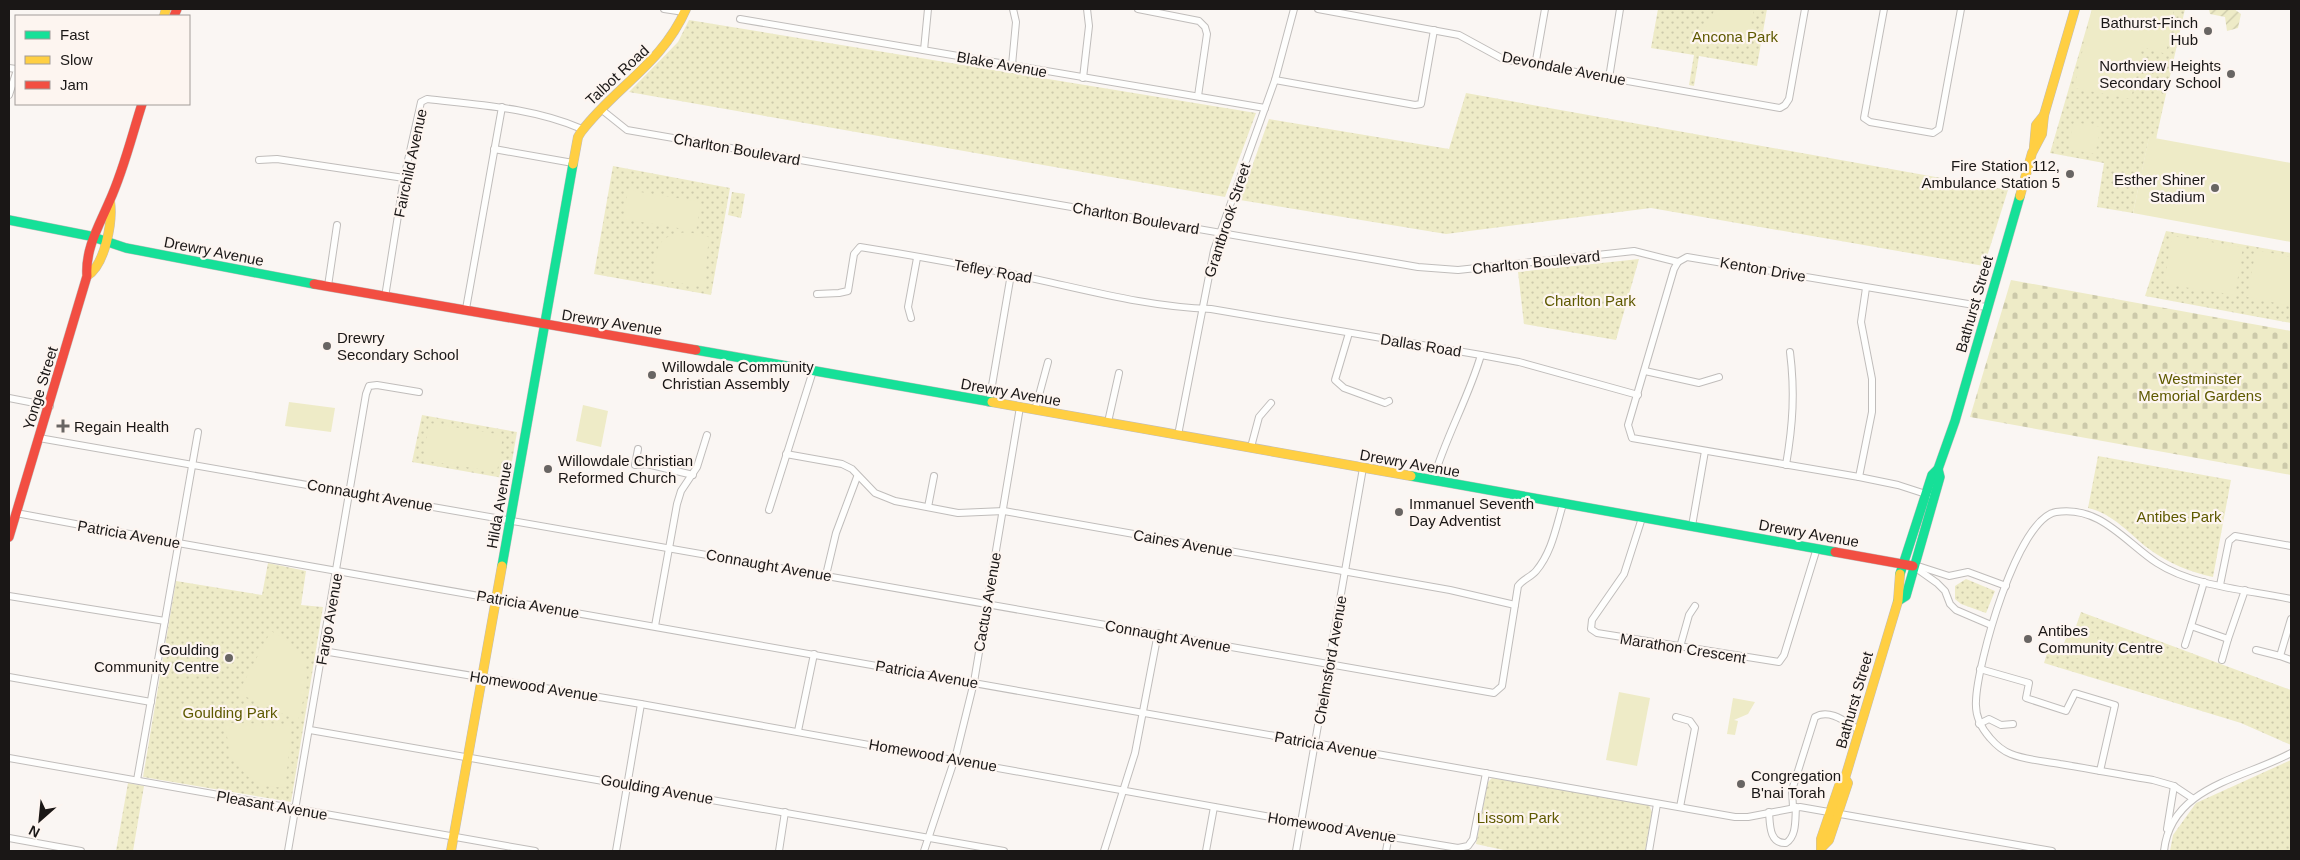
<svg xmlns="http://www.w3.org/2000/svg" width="2300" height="860" font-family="Helvetica,sans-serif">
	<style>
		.grass { fill: url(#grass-dots) }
		.cemetery { fill: url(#cemetery-stones) }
		.garden { fill: url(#garden-furrows) }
		.pitch { fill: #eeebc7 }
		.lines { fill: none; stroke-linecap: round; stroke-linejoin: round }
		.street-casing { stroke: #c0bdbb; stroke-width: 8 }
		.fast-casing { stroke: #c0bdbb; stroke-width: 10 }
		.slow-casing { stroke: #c0bdbb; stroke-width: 10 }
		.jam-casing { stroke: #c0bdbb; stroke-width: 10 }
		.street { stroke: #fefefd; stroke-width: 6 }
		.fast { stroke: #16e098; stroke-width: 9 }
		.slow { stroke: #ffcf43; stroke-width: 9 }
		.jam { stroke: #f24e42; stroke-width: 9 }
		.poi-dot { fill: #686563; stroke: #fdf5f0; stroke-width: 2 }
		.labels { text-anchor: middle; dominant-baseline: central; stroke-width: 4.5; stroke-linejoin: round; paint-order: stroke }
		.poi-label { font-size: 15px; fill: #1a1716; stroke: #fdf5f0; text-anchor: start }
		.park-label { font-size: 15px; fill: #5e5900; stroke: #fdf5f0 }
		.street-label { font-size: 15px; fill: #1a1716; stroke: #fdf5f0 }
	</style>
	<defs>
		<pattern id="grass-dots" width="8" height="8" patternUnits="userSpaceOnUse" patternTransform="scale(1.25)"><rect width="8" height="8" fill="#eeebc7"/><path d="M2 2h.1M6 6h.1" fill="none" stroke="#ccc9aa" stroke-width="1.8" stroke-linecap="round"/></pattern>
		<pattern id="cemetery-stones" width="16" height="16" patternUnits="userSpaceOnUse" patternTransform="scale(1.25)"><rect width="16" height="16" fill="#eeebc7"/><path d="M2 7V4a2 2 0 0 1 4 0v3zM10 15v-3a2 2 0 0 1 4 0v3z" fill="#ccc9aa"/></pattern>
		<pattern id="garden-furrows" width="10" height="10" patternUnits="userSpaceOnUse" patternTransform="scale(1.25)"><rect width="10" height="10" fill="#eeebc7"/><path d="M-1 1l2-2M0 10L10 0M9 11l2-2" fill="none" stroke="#ccc9aa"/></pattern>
	</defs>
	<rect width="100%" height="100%" fill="#faf6f3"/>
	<g class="grass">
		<polygon points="1658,9 1767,9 1757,66 1699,56 1694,86 1689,85 1694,55 1651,48"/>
		<polygon points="2092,9 2185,9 2156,139 2149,138 2133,213 2097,207 2104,163 2050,153"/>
		<polygon points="689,20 1256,113 1225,197 629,92 678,42"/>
		<polygon points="1466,93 1969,183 2008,190 1984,266 1651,208 1446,234 1240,200 1269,119 1449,149"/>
		<polygon points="613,166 730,188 711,295 594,274"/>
		<polygon points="732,192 745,194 741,218 728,215"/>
		<polygon points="2166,231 2291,253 2291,323 2145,296"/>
		<polygon points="1639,259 1616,340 1524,324 1518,272"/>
		<polygon points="422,415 517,432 509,479 412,462"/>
		<path d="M2098,456L2231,480L2213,577C2190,572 2168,563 2149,549C2129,534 2114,514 2088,508Z"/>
		<polygon points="268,563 306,571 301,605 323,607 291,802 143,777 176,581 262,595"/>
		<polygon points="1966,579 1995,591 1986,613 1961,604 1955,599 1955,586"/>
		<polygon points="2081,612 2291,690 2291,745 2241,723 2044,663 2048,650 2060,654 2070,627 2075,629"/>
		<polygon points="2291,760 2291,851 2170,851 2173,835 2196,803"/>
		<polygon points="1492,778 1649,805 1652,812 1645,851 1508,851 1476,844 1488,782"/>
		<polygon points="128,783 144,786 133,851 116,851"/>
	</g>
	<polygon class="cemetery" points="2011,280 2291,331 2291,475 1970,417"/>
	<polygon class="garden" points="2209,9 2234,9 2241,14 2238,28 2227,31 2225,17 2210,14"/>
	<g class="pitch">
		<polygon points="1715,9 1754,9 1748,40 1703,33"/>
		<polygon points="2092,9 2174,9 2166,54 2142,47 2131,99 2074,88"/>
		<polygon points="2074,122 2101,127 2095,154 2071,149 2068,145"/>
		<polygon points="2149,137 2291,163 2291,242 2133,213"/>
		<polygon points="628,190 701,202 696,231 623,219"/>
		<path d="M688,232L709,237L704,286L702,287L655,279C656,250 654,235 688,232Z"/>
		<polygon points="2172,236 2243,247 2235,295 2164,284"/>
		<polygon points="2256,250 2291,257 2291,306 2247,297"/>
		<polygon points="289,402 335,408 331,432 285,426"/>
		<polygon points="583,405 608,411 601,447 576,441"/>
		<polygon points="429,423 503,435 497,472 423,460"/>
		<path d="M271,631C318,656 309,676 298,721L238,693Z"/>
		<polygon points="2085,631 2098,635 2089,662 2066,655 2065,652 2071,635 2072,633 2082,638"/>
		<polygon points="1619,692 1650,698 1637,766 1606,760"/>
		<polygon points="1733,698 1755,702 1748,714 1734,720 1738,721 1735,735 1727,734"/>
		<polygon points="225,723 292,724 285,788 264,786 247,776 230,756"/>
	</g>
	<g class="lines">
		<defs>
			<g id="street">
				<polyline points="664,9 684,12"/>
				<polyline points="1138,9 1199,21 1205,27 1207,34 1198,96"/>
				<polyline points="1318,9 1459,35 1503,59 1780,108 1785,105 1789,99 1805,9"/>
				<polyline points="1884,9 1864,118 1870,122 1933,133 1939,129 1961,9"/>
				<polyline points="740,19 1265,108"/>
				<polyline points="924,50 928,9"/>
				<polyline points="1012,65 1016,22 1013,9"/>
				<polyline points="1535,66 1545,9"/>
				<polyline points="9,68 16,69"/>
				<polyline points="1083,78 1089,26 1087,9"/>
				<polyline points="1609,78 1620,9"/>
				<polyline points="1275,80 1415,105 1421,104 1434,30"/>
				<polyline points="9,95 16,73"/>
				<polyline points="602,110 627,130 1418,267 1458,270 1634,251 1678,262"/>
				<polyline points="494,149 573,163"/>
				<polyline points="259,160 277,159 404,178"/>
				<polyline points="328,286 337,225"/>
				<path d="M817,294L839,293L848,291L854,254L860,247C910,255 961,264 1011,274C1077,287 1143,307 1211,309L1481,355L1519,362L1638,395"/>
				<path d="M385,297L404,178L421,102L427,99C480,105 534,108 582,129"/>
				<polyline points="466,309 502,107"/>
				<polyline points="911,318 908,307 917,258"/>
				<polyline points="1349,333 1335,380 1344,388 1385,403 1389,401"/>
				<polyline points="1645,371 1699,383 1719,377"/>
				<polyline points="9,398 50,406"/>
				<polyline points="989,403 1011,274"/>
				<polyline points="1035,410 1048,362"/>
				<polyline points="1108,422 1119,373"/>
				<polyline points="1178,435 1214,250 1275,80 1294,9"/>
				<path d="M39,438L1494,693L1502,686L1518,586C1523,579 1531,577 1536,571C1552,552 1556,527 1563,504"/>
				<polyline points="1251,447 1259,417 1271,403"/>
				<polyline points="638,449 635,465 647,464 693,475"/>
				<polyline points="786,454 842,464 852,469 875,493 895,501 958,513 1004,511 1450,590 1515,605"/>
				<path d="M1786,465C1793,424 1795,392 1790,352"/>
				<polyline points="1859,477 1872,412 1872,379 1861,322 1866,288"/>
				<path d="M1433,480C1446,436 1468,399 1481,355"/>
				<polyline points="1935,497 1898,485 1859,477 1632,438 1628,425 1674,269 1678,262 1687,257 1986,307"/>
				<polyline points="928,507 934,476"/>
				<polyline points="769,510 813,371"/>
				<polyline points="16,513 178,543 1735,817 1748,817 1800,807 2052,851"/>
				<polyline points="1642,518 1624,574 1592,620 1591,629 1597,633 1779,662 1784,655 1817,548"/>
				<polyline points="1692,526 1705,451"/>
				<polyline points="1913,566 1937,583 1945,591 1950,604 1956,610 1991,625"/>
				<polyline points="1913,566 1921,567 1949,576 1968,572 2006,586"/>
				<polyline points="826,575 836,533 857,477"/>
				<polyline points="2204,582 2191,626 2228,639 2245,590"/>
				<polyline points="2220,585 2229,541 2235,536 2291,546"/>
				<polyline points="9,596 165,621"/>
				<polyline points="2291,619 2280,656 2291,660"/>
				<polyline points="655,626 677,504 681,491 697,467 707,435"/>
				<polyline points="2185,645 2191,626"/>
				<polyline points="1680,647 1689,615 1695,606"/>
				<polyline points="2256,650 2280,656"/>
				<polyline points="323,651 641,704 1265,816 1458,848 1468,846 1473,839 1486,773"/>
				<polyline points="2222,660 2228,639"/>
				<polyline points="1980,669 2029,683 2026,698 2066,711 2075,693 2115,705 2100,771"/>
				<polyline points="9,677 151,702"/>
				<polyline points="1676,717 1690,721 1695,728 1680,807"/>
				<polyline points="1979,724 1989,719 2001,725 2013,724"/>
				<polyline points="310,730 1004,851"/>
				<polyline points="798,731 814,654"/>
				<polyline points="9,758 535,851"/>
				<polyline points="137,780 198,432"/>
				<path d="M2192,798L2174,786L2153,780C2122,775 2091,769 2060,764C2044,761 2026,760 2011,754C2003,751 1996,745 1990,738C1981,728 1975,715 1976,701C1977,664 2017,519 2056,512C2100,505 2125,542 2157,563C2194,587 2249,590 2291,599"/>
				<path d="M1793,807L1792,790L1815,717C1830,708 1847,723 1859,730"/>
				<path d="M1769,812C1770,824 1769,844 1786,843C1797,836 1795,819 1796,807"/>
				<polyline points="2167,829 2174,786"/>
				<polyline points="9,838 81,851"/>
				<polyline points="288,851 366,394 369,386 377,385 419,392"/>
				<polyline points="616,851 641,704"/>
				<polyline points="779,851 785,812"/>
				<polyline points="924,851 956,755 974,682 1020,407"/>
				<polyline points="1104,851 1135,753 1158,633"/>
				<polyline points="1206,851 1214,807"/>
				<polyline points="1296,851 1363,468"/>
				<polyline points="1386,851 1389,835"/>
				<polyline points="1649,851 1657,804"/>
				<path d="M2164,851C2171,786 2243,779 2291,753"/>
			</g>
			<g id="fast">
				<polyline points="9,220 90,236 126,248 314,284"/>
				<polyline points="696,350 992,402"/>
				<polyline points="1411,476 1835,552"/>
				<polyline points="502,566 573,164"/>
				<polyline points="1900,574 1932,475 1938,469 1955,421 2020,196"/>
				<polyline points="1898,601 1906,596 1940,477 1938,469"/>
			</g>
			<g id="slow">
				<polyline points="164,16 166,9"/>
				<polyline points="2034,147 2036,125 2044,115"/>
				<path d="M573,164L578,137L581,132C615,87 662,64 686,9"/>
				<polyline points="2020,196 2032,153 2042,134 2044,115 2075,9"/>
				<path d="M87,276C105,265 113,222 110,201"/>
				<polyline points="992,402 1411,476"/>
				<polyline points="1822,847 1829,840 1848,783 1845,778 1898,601 1900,574"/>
				<polyline points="451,851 502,566"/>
				<polyline points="1821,851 1821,839 1841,780 1845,778"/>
			</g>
			<g id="jam">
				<polyline points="174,16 177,9"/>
				<polyline points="314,284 696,350"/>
				<path d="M9,537L87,276C85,248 100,224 110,200C124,169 132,135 142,104"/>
				<polyline points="1835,552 1913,566"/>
			</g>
		</defs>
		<use href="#street" class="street-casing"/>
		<use href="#fast" class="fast-casing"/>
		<use href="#slow" class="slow-casing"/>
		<use href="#jam" class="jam-casing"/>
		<use href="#street" class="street"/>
		<use href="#fast" class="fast"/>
		<use href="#slow" class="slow"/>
		<use href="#jam" class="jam"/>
	</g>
	<g class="poi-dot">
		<circle cx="2208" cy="31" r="5"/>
		<circle cx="2231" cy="74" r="5"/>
		<circle cx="2070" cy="174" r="5"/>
		<circle cx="2215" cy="188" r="5"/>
		<circle cx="327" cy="346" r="5"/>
		<circle cx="652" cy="375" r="5"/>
		<path d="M60.5 418.5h5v5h5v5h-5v5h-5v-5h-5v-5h5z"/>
		<circle cx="548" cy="469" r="5"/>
		<circle cx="1399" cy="512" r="5"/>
		<circle cx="2028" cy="639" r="5"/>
		<circle cx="229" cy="658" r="5"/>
		<circle cx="1741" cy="784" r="5"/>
	</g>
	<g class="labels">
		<g class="poi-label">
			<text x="2198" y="22" text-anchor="end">Bathurst-Finch<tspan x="2198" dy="17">Hub</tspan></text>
			<text x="2221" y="65" text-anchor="end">Northview Heights<tspan x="2221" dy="17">Secondary School</tspan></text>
			<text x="2060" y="165" text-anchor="end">Fire Station 112,<tspan x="2060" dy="17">Ambulance Station 5</tspan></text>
			<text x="2205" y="179" text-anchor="end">Esther Shiner<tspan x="2205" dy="17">Stadium</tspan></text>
			<text x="337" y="337">Drewry<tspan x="337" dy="17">Secondary School</tspan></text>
			<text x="662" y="366">Willowdale Community<tspan x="662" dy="17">Christian Assembly</tspan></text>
			<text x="74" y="426">Regain Health</text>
			<text x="558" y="460">Willowdale Christian<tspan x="558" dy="17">Reformed Church</tspan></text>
			<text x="1409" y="503">Immanuel Seventh<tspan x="1409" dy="17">Day Adventist</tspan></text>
			<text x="2038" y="630">Antibes<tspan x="2038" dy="17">Community Centre</tspan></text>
			<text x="219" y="649" text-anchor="end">Goulding<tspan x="219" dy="17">Community Centre</tspan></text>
			<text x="1751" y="775">Congregation<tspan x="1751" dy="17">B'nai Torah</tspan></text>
		</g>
		<g class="park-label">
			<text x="1735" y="36">Ancona Park</text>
			<text x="1590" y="300">Charlton Park</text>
			<text x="2200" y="378">Westminster<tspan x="2200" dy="17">Memorial Gardens</tspan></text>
			<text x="2179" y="516">Antibes Park</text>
			<text x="230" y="712">Goulding Park</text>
			<text x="1518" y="817">Lissom Park</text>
		</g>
		<g class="street-label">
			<text transform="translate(1002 64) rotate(10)">Blake Avenue</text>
			<text transform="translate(1564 68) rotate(11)">Devondale Avenue</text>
			<text transform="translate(617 75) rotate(-43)">Talbot Road</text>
			<text transform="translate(737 149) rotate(10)">Charlton Boulevard</text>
			<text transform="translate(410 163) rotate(-78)">Fairchild Avenue</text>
			<text transform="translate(1136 218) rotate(10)">Charlton Boulevard</text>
			<text transform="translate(1227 220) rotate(-72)">Grantbrook Street</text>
			<text transform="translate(214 251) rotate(11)">Drewry Avenue</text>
			<text transform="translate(1536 262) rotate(-6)">Charlton Boulevard</text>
			<text transform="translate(1763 269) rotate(10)">Kenton Drive</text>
			<text transform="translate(993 271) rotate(10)">Tefley Road</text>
			<text transform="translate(1974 304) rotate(-74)">Bathurst Street</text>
			<text transform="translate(612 322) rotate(9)">Drewry Avenue</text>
			<text transform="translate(1421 345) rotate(9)">Dallas Road</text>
			<text transform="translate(40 388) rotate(-73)">Yonge Street</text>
			<text transform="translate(1011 392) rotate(10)">Drewry Avenue</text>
			<text transform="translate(1410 463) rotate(10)">Drewry Avenue</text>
			<text transform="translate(370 495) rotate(10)">Connaught Avenue</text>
			<text transform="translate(499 505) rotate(-80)">Hilda Avenue</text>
			<text transform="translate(1809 533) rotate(10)">Drewry Avenue</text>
			<text transform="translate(129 534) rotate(10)">Patricia Avenue</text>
			<text transform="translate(1183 543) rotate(10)">Caines Avenue</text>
			<text transform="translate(769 565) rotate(10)">Connaught Avenue</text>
			<text transform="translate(987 602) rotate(-80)">Cactus Avenue</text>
			<text transform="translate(528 604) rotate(10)">Patricia Avenue</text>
			<text transform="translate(329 619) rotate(-80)">Fargo Avenue</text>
			<text transform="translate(1168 636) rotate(10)">Connaught Avenue</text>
			<text transform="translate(1683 648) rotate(9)">Marathon Crescent</text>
			<text transform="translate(1330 660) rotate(-80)">Chelmsford Avenue</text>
			<text transform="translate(927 674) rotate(10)">Patricia Avenue</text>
			<text transform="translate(534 686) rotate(9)">Homewood Avenue</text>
			<text transform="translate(1854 700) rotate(-74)">Bathurst Street</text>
			<text transform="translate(1326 745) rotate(10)">Patricia Avenue</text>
			<text transform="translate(933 755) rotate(10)">Homewood Avenue</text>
			<text transform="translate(657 789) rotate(10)">Goulding Avenue</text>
			<text transform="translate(272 805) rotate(10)">Pleasant Avenue</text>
			<text transform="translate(1332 827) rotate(9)">Homewood Avenue</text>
		</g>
	</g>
	<rect width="2300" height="860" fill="none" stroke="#1a1716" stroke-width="20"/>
	<rect x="15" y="15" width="175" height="90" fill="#fdf5f0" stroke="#a29c99"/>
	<rect x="25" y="31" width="25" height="8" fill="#16e098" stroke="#a29c99"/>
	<text x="60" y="40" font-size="15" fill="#1a1716">Fast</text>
	<rect x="25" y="56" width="25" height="8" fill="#ffcf43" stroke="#a29c99"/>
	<text x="60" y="65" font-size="15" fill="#1a1716">Slow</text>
	<rect x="25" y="81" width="25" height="8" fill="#f24e42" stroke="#a29c99"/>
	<text x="60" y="90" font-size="15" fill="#1a1716">Jam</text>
	<g transform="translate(40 820) rotate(207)" stroke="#fdf5f0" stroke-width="4" paint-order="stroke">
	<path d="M0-4L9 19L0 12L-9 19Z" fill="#1a1716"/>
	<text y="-8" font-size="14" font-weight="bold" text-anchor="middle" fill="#1a1716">N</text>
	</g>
</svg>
